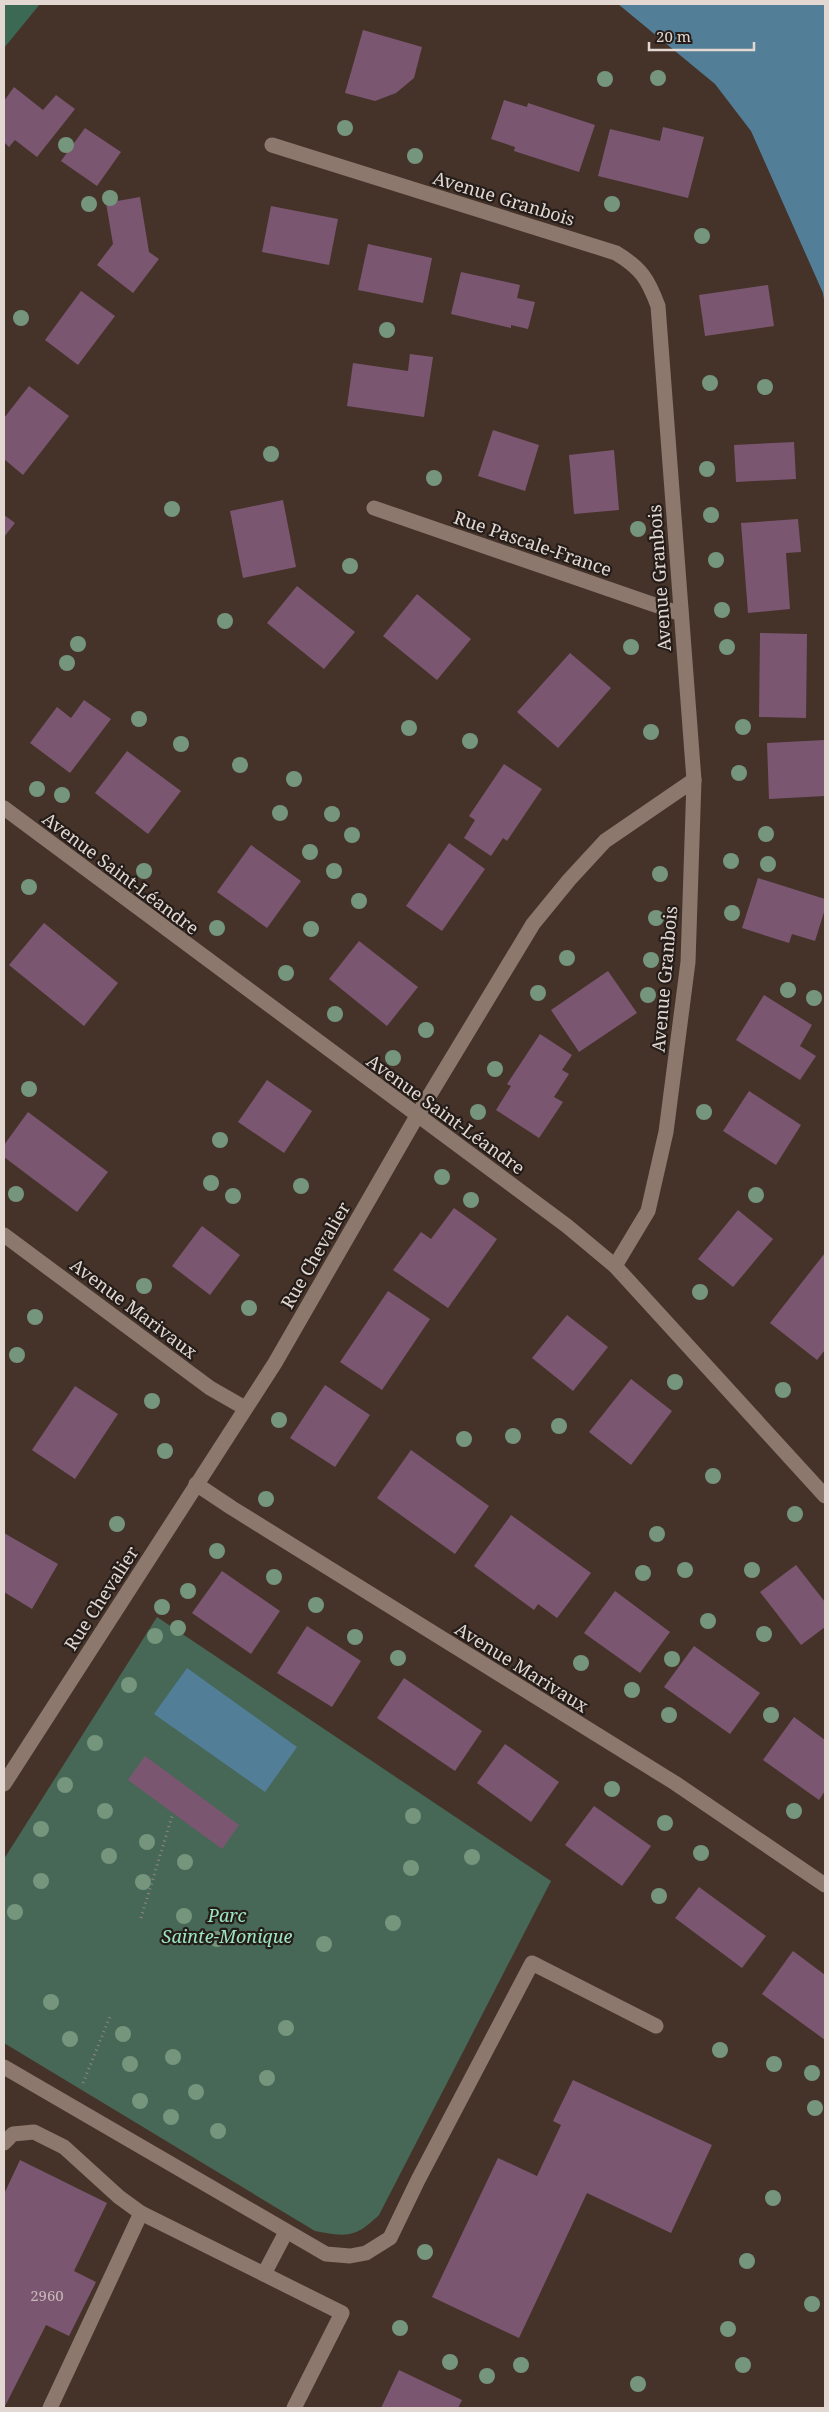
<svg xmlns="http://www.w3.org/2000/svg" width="829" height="2412" font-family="'Noto Serif',serif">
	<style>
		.green { fill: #476857 }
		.forest { fill: #3c6953 }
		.water { fill: #527e97 }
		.building { fill: #7b5670 }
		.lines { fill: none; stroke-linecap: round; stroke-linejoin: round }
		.path { stroke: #93857d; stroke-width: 3; stroke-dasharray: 1 4; stroke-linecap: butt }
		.lane { stroke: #8d786d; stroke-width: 15 }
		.street { stroke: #8d786d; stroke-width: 15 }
		.tree { fill: #75967d }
		.labels { text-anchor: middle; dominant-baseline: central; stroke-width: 4.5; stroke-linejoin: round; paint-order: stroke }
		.number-label { font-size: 15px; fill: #c8b7b9 }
		.street-label { font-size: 18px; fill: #e2d7d1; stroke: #251d19 }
		.park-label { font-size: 18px; font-style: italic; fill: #9ce7c1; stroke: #251d19 }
	</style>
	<rect width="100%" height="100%" fill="#45332a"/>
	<path class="green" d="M157,1617L551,1881L379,2215C355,2238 347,2237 315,2231L4,2043V1859Z"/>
	<polygon class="forest" points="4,4 40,4 4,48"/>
	<g class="water">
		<polygon points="618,4 825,4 825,306 823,293 751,131 715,84"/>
		<polygon points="187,1668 297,1747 265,1792 154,1714"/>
	</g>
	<g class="building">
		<polygon points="363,30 422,47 414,78 396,93 375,101 345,93"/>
		<polygon points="14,87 43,110 56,95 75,109 37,157 15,140 9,147 4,142 4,101"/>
		<polygon points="504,100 527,107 528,103 595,125 579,172 514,151 515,147 491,139"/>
		<polygon points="663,127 704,137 688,198 598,176 610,129 660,141"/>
		<polygon points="85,128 121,152 97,186 61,161"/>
		<polygon points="140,197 149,252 159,259 133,293 97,265 113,244 106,203"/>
		<polygon points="271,206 338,219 329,265 262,252"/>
		<polygon points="368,244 432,258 423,303 358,290"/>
		<polygon points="461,272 520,285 517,298 535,302 528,329 511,325 511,328 451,314"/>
		<polygon points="768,285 774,326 705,336 699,295"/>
		<polygon points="81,291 115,316 78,365 45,340"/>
		<polygon points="410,354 433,357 424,417 347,406 353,363 408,371"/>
		<polygon points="29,386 69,416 23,475 4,459 4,418"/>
		<polygon points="493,430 539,445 525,491 478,476"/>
		<polygon points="794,442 796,479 736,482 734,445"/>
		<polygon points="614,450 619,510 574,514 569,455"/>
		<polygon points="283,500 296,567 243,578 230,511"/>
		<polygon points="4,515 15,523 4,537"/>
		<polygon points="798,519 801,552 786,553 790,609 748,613 741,523"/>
		<polygon points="297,586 355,632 324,669 267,623"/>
		<polygon points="417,594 471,639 437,680 383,636"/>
		<polygon points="760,633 807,634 806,718 759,717"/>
		<polygon points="570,653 611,688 558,748 517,712"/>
		<polygon points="84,700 111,719 70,773 30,743 57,707 71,718"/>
		<polygon points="825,740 825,796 769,799 767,743"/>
		<polygon points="127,751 181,791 148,834 95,793"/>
		<polygon points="504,764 542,789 507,841 503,838 491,856 464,838 475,820 469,816"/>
		<polygon points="449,843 485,869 442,931 406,906"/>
		<polygon points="251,845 301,881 267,928 217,892"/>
		<polygon points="758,878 825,899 825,909 815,941 792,934 789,943 742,928"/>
		<polygon points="44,923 118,983 84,1026 9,965"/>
		<polygon points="359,941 418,987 387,1026 329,979"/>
		<polygon points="608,971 637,1013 579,1052 551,1010"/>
		<polygon points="764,995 812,1025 800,1046 816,1056 800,1080 736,1040"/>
		<polygon points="540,1034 572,1055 562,1070 569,1074 554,1097 563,1102 539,1138 496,1110 511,1086 507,1084"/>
		<polygon points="267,1080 312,1111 284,1153 238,1122"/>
		<polygon points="749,1091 801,1125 776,1165 723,1131"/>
		<polygon points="28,1112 108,1172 77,1212 4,1157 4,1145"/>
		<polygon points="454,1208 497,1239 448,1308 393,1270 421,1232 431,1239"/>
		<polygon points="738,1210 773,1239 733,1287 698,1259"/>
		<polygon points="202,1226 240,1255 210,1295 172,1266"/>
		<polygon points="825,1253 825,1350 817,1360 770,1323"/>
		<polygon points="388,1291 430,1319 382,1390 340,1362"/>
		<polygon points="567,1315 608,1347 573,1391 532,1358"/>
		<polygon points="631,1379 672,1411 631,1465 589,1432"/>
		<polygon points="325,1385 370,1415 335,1467 290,1438"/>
		<polygon points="75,1386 118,1414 75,1479 32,1450"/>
		<polygon points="411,1450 489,1506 455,1554 377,1498"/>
		<polygon points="511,1515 591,1573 557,1618 538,1604 534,1610 474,1566"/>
		<polygon points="4,1533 58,1564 32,1609 4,1592"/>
		<polygon points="796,1565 825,1602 825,1627 801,1645 760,1592"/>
		<polygon points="222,1571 280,1611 251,1654 192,1613"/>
		<polygon points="615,1591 670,1632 640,1673 584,1633"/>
		<polygon points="307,1626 361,1661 332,1707 277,1673"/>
		<polygon points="694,1646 760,1693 730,1734 664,1687"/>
		<polygon points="404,1678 482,1731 455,1771 377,1718"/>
		<polygon points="794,1717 825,1740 825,1791 819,1800 763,1760"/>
		<polygon points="505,1744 559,1782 531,1822 477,1783"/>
		<polygon points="145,1756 239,1825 222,1849 128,1780"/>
		<polygon points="594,1806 651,1846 622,1886 565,1845"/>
		<polygon points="699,1887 766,1936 742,1968 675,1918"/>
		<polygon points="793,1951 825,1975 825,2040 762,1994"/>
		<polygon points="573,2080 712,2145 671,2233 587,2193 519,2338 432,2297 498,2158 537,2176 561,2125 553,2121"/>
		<polygon points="20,2160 107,2203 74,2271 96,2282 69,2336 46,2325 4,2408 4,2194"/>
		<polygon points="399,2370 462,2400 458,2408 381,2408"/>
	</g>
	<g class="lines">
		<g class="path">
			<polyline points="141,1918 173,1813"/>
			<polyline points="83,2083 111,2014"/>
		</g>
		<g class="lane">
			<polyline points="4,2067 326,2254 350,2256 366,2253 390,2238 418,2180 532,1963 656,2026"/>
			<polyline points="4,2143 13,2134 34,2132 64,2147 119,2197 141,2213 342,2313 294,2408"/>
			<polyline points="264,2274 286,2232"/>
			<polyline points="50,2408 141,2213"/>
		</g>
		<g class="street">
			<path d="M272,145L616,253C641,268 648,279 658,306L694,780L688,962L666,1132L648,1211L615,1266"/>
			<polyline points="374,508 681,614"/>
			<polyline points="4,808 567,1226 615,1266 825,1496"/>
			<polyline points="4,1235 210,1388 245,1408"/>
			<polyline points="196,1484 232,1508 675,1783 825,1885"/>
			<polyline points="4,1784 275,1363 417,1116 533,924 569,880 605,841 694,780"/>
		</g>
	</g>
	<g class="tree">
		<circle cx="658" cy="78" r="8"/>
		<circle cx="605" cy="79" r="8"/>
		<circle cx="345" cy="128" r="8"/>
		<circle cx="66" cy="145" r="8"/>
		<circle cx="415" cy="156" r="8"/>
		<circle cx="110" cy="198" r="8"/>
		<circle cx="89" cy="204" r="8"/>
		<circle cx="612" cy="204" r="8"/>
		<circle cx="702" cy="236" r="8"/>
		<circle cx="21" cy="318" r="8"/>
		<circle cx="387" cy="330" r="8"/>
		<circle cx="710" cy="383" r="8"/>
		<circle cx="765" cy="387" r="8"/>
		<circle cx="271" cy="454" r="8"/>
		<circle cx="707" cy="469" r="8"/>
		<circle cx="434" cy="478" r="8"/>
		<circle cx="172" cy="509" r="8"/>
		<circle cx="711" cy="515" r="8"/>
		<circle cx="638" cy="529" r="8"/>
		<circle cx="716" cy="560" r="8"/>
		<circle cx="350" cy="566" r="8"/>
		<circle cx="722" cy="610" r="8"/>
		<circle cx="225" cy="621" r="8"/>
		<circle cx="78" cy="644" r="8"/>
		<circle cx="631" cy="647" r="8"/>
		<circle cx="727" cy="647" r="8"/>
		<circle cx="67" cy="663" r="8"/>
		<circle cx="139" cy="719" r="8"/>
		<circle cx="743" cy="727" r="8"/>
		<circle cx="409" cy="728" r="8"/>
		<circle cx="651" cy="732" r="8"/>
		<circle cx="470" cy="741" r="8"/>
		<circle cx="181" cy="744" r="8"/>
		<circle cx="240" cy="765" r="8"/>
		<circle cx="739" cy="773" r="8"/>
		<circle cx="294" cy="779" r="8"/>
		<circle cx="37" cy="789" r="8"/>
		<circle cx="62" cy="795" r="8"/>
		<circle cx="280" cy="813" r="8"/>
		<circle cx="332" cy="814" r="8"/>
		<circle cx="766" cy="834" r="8"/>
		<circle cx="352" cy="835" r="8"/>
		<circle cx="310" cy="852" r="8"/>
		<circle cx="731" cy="861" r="8"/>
		<circle cx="768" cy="864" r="8"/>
		<circle cx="144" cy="871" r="8"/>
		<circle cx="334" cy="871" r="8"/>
		<circle cx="660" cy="874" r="8"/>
		<circle cx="29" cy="887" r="8"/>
		<circle cx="359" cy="901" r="8"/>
		<circle cx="732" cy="913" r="8"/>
		<circle cx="656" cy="918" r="8"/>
		<circle cx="217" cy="928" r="8"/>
		<circle cx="311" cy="929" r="8"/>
		<circle cx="567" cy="958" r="8"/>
		<circle cx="651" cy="960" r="8"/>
		<circle cx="286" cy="973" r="8"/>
		<circle cx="788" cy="990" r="8"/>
		<circle cx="538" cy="993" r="8"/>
		<circle cx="648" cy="995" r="8"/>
		<circle cx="814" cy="998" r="8"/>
		<circle cx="335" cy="1014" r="8"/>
		<circle cx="426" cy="1030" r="8"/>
		<circle cx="393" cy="1058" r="8"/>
		<circle cx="495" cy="1069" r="8"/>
		<circle cx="29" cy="1089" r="8"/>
		<circle cx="478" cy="1112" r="8"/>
		<circle cx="704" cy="1112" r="8"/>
		<circle cx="220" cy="1140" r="8"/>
		<circle cx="442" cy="1177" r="8"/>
		<circle cx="211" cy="1183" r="8"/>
		<circle cx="301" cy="1186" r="8"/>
		<circle cx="16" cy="1194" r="8"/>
		<circle cx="756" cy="1195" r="8"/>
		<circle cx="233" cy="1196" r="8"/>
		<circle cx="471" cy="1200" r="8"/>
		<circle cx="144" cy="1286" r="8"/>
		<circle cx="700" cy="1292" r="8"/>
		<circle cx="249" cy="1308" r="8"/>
		<circle cx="35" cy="1317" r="8"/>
		<circle cx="17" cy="1355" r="8"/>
		<circle cx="675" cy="1382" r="8"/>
		<circle cx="783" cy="1390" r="8"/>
		<circle cx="152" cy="1401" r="8"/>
		<circle cx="279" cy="1420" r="8"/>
		<circle cx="559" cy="1426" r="8"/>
		<circle cx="513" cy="1436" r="8"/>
		<circle cx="464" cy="1439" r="8"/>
		<circle cx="165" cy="1451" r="8"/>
		<circle cx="713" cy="1476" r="8"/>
		<circle cx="266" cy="1499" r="8"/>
		<circle cx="795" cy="1514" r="8"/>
		<circle cx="117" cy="1524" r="8"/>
		<circle cx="657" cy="1534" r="8"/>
		<circle cx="217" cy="1551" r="8"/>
		<circle cx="685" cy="1570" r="8"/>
		<circle cx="752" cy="1570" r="8"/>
		<circle cx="643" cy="1573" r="8"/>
		<circle cx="274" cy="1577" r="8"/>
		<circle cx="188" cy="1591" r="8"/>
		<circle cx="316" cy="1605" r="8"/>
		<circle cx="162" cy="1607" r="8"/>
		<circle cx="708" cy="1621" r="8"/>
		<circle cx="178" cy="1628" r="8"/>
		<circle cx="764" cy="1634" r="8"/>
		<circle cx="155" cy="1636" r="8"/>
		<circle cx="355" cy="1637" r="8"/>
		<circle cx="398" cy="1658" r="8"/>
		<circle cx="672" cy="1659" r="8"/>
		<circle cx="581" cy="1663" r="8"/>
		<circle cx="129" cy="1685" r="8"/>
		<circle cx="632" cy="1690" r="8"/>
		<circle cx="669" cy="1715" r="8"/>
		<circle cx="771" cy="1715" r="8"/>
		<circle cx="95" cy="1743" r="8"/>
		<circle cx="65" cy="1785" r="8"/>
		<circle cx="612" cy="1789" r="8"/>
		<circle cx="105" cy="1811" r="8"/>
		<circle cx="794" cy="1811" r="8"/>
		<circle cx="413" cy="1816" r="8"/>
		<circle cx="665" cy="1823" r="8"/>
		<circle cx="41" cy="1829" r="8"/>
		<circle cx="147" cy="1842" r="8"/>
		<circle cx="701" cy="1853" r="8"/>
		<circle cx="109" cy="1856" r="8"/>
		<circle cx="472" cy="1857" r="8"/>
		<circle cx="185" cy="1862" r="8"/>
		<circle cx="411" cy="1868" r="8"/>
		<circle cx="41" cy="1881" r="8"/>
		<circle cx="143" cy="1882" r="8"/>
		<circle cx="659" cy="1896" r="8"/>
		<circle cx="15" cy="1912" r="8"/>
		<circle cx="184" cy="1916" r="8"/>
		<circle cx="393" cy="1923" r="8"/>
		<circle cx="217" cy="1939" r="8"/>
		<circle cx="324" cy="1944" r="8"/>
		<circle cx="51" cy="2002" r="8"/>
		<circle cx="286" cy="2028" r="8"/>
		<circle cx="123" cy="2034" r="8"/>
		<circle cx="70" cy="2039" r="8"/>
		<circle cx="720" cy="2050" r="8"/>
		<circle cx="173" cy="2057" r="8"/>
		<circle cx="130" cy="2064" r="8"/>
		<circle cx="774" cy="2064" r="8"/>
		<circle cx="812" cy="2073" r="8"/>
		<circle cx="267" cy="2078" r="8"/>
		<circle cx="196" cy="2092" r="8"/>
		<circle cx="140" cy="2101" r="8"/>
		<circle cx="815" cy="2108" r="8"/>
		<circle cx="171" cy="2117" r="8"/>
		<circle cx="218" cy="2131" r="8"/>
		<circle cx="773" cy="2198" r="8"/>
		<circle cx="425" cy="2252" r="8"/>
		<circle cx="747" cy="2261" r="8"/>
		<circle cx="812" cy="2304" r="8"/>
		<circle cx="400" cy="2328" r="8"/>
		<circle cx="728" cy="2329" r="8"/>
		<circle cx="450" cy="2362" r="8"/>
		<circle cx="521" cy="2365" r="8"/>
		<circle cx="743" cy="2365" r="8"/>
		<circle cx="487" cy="2376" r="8"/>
		<circle cx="638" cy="2384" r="8"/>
	</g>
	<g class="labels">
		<g class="number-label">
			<text x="47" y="2295">2960</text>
		</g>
		<g class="street-label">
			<text transform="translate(504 198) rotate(17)">Avenue Granbois</text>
			<text transform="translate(533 543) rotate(19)">Rue Pascale-France</text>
			<text transform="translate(659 578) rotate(-94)">Avenue Granbois</text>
			<text transform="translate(121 873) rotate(37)">Avenue Saint-Léandre</text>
			<text transform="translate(664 979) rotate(-85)">Avenue Granbois</text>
			<text transform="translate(446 1114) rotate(36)">Avenue Saint-Léandre</text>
			<text transform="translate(315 1255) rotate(-60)">Rue Chevalier</text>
			<text transform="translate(134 1308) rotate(37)">Avenue Marivaux</text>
			<text transform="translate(101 1598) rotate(-57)">Rue Chevalier</text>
			<text transform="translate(522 1667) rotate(32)">Avenue Marivaux</text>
		</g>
		<g class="park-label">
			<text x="227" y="1915">Parc<tspan x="227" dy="21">Sainte-Monique</tspan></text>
		</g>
	</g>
	<rect width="829" height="2412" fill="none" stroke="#e2d7d1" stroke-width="10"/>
	<path d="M649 42v8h105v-8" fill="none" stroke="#e2d7d1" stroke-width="2.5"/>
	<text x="656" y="42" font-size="15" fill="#e2d7d1" stroke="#251d19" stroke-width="4" paint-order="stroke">20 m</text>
</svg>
